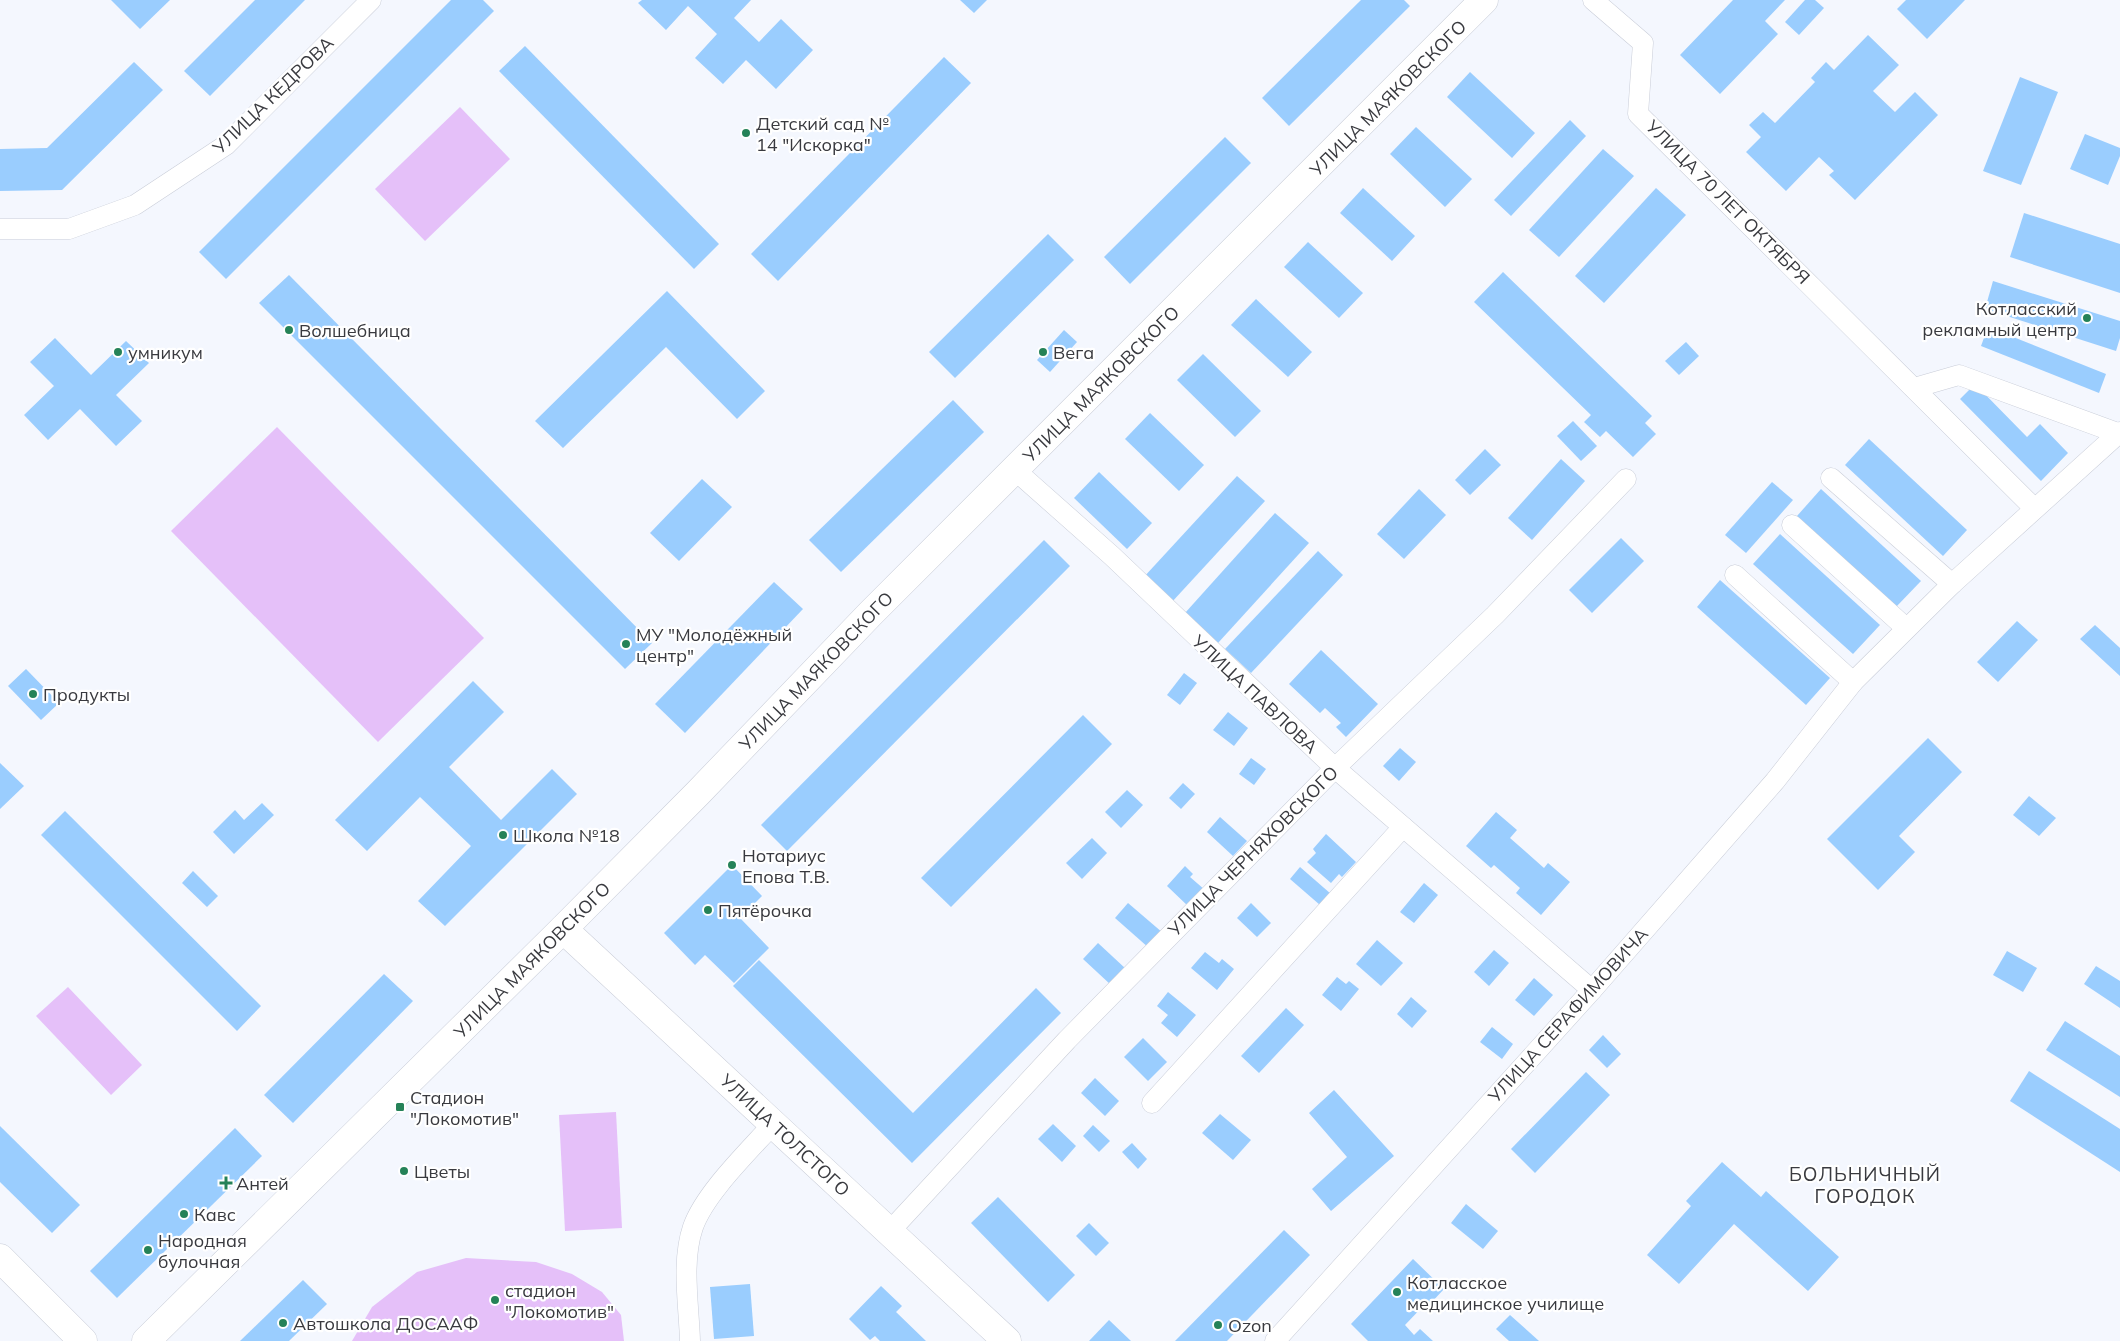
<svg xmlns="http://www.w3.org/2000/svg" width="2120" height="1341" font-family="Mulish,sans-serif">
	<style>
		.green { fill: #e5c0f9 }
		.building { fill: #9acdfe }
		.lines { fill: none; stroke-linecap: round; stroke-linejoin: round }
		.street-casing { stroke: #c9cdd8; stroke-width: 21 }
		.secondary-casing { stroke: #c9cdd8; stroke-width: 29 }
		.street { stroke: #fff; stroke-width: 20 }
		.secondary { stroke: #fff; stroke-width: 28 }
		.poi-dot { fill: #258258; stroke: #fff; stroke-width: 2 }
		.labels { text-anchor: middle; dominant-baseline: central; stroke-width: 4.5; stroke-linejoin: round; paint-order: stroke }
		.street-label { font-size: 18px; fill: #393a3f; stroke: #fff }
		.poi-label { font-size: 18px; fill: #393a3f; stroke: #fff; text-anchor: start }
		.neighbourhood-label { font-size: 19px; letter-spacing: 1px; fill: #393a3f; stroke: #fff }
	</style>
	<rect width="100%" height="100%" fill="#f4f7fe"/>
	<g class="green">
		<polygon points="460,107 510,159 425,241 375,189"/>
		<polygon points="277,427 484,638 378,742 171,531"/>
		<polygon points="68,987 142,1065 111,1095 36,1016"/>
		<polygon points="616,1112 622,1228 565,1231 559,1115"/>
		<polygon points="466,1258 536,1262 572,1274 602,1292 621,1315 624,1341 352,1341 372,1307 417,1272"/>
	</g>
	<g class="building">
		<polygon points="111,0 170,0 140,29"/>
		<polygon points="255,0 305,0 210,96 184,71"/>
		<polygon points="451,0 483,0 494,11 226,279 199,252"/>
		<polygon points="642,0 751,0 734,18 759,42 781,19 813,50 776,89 746,60 723,84 695,58 717,34 688,6 666,30 638,3"/>
		<polygon points="960,0 987,0 974,13"/>
		<polygon points="1361,0 1404,0 1410,6 1289,126 1262,98"/>
		<polygon points="1733,0 1785,0 1765,21 1778,34 1720,94 1680,55"/>
		<polygon points="1805,0 1815,0 1824,8 1799,35 1785,22"/>
		<polygon points="1906,0 1965,0 1927,39 1897,9"/>
		<polygon points="1868,35 1899,65 1873,91 1895,112 1915,92 1938,115 1855,200 1829,175 1834,171 1819,157 1786,191 1746,152 1761,137 1749,125 1763,112 1775,123 1815,82 1811,78 1826,62 1834,70"/>
		<polygon points="525,46 719,244 694,269 499,71"/>
		<polygon points="944,57 971,83 778,281 751,254"/>
		<polygon points="134,62 163,90 62,190 0,191 0,149 47,148"/>
		<polygon points="1470,72 1535,133 1512,158 1447,97"/>
		<polygon points="2020,77 2058,92 2021,185 1983,171"/>
		<polygon points="1570,120 1586,136 1511,216 1494,200"/>
		<polygon points="1416,127 1472,179 1445,207 1390,154"/>
		<polygon points="2085,134 2120,148 2120,156 2108,185 2070,169"/>
		<polygon points="1225,137 1251,163 1130,284 1104,257"/>
		<polygon points="1603,149 1634,176 1559,257 1529,230"/>
		<polygon points="1363,188 1415,236 1392,261 1340,213"/>
		<polygon points="1656,188 1686,215 1604,303 1575,276"/>
		<polygon points="2024,213 2120,244 2120,293 2010,257"/>
		<polygon points="1048,234 1074,260 955,378 929,352"/>
		<polygon points="1308,242 1363,293 1339,318 1284,267"/>
		<polygon points="1503,272 1652,416 1645,423 1656,434 1633,457 1606,431 1600,437 1584,422 1591,415 1474,302"/>
		<polygon points="289,275 652,643 625,669 259,303"/>
		<polygon points="1993,281 2120,321 2120,338 2116,351 1985,309"/>
		<polygon points="667,291 765,391 737,419 666,347 563,448 535,421"/>
		<polygon points="1256,299 1312,352 1288,377 1231,325"/>
		<polygon points="1988,327 2106,374 2099,393 1981,346"/>
		<polygon points="1064,330 1077,342 1050,372 1037,360"/>
		<polygon points="55,338 91,375 126,341 149,363 116,395 142,421 116,446 80,409 48,440 24,415 54,386 30,362"/>
		<polygon points="1686,342 1699,356 1679,375 1665,361"/>
		<polygon points="1203,354 1261,411 1235,437 1177,380"/>
		<polygon points="1975,384 2027,437 2040,424 2068,453 2041,481 1960,399"/>
		<polygon points="953,400 984,432 841,572 809,540"/>
		<polygon points="1150,413 1204,465 1179,491 1125,439"/>
		<polygon points="1573,421 1597,446 1581,461 1557,436"/>
		<polygon points="1869,439 1967,530 1943,556 1845,465"/>
		<polygon points="1485,449 1501,465 1470,495 1455,480"/>
		<polygon points="1561,459 1585,481 1532,540 1508,518"/>
		<polygon points="1099,472 1152,523 1127,549 1074,498"/>
		<polygon points="1237,476 1265,501 1171,603 1143,578"/>
		<polygon points="702,479 732,507 679,561 650,533"/>
		<polygon points="1772,482 1793,500 1746,553 1725,535"/>
		<polygon points="1419,489 1446,515 1404,559 1377,534"/>
		<polygon points="1821,489 1921,581 1896,607 1797,516"/>
		<polygon points="1275,513 1309,543 1218,643 1185,613"/>
		<polygon points="1780,534 1880,625 1853,654 1753,564"/>
		<polygon points="1621,538 1644,561 1592,613 1569,590"/>
		<polygon points="1044,540 1070,566 787,851 761,825"/>
		<polygon points="1318,551 1343,575 1251,673 1225,649"/>
		<polygon points="1720,580 1830,678 1806,705 1697,607"/>
		<polygon points="774,582 803,609 685,733 655,704"/>
		<polygon points="2017,621 2038,640 1998,682 1977,662"/>
		<polygon points="2095,625 2120,648 2120,676 2080,639"/>
		<polygon points="1321,650 1378,704 1346,737 1336,727 1341,723 1325,708 1320,713 1289,684"/>
		<polygon points="26,669 59,703 41,720 8,686"/>
		<polygon points="1184,673 1197,683 1180,705 1167,695"/>
		<polygon points="473,681 504,712 449,767 501,820 552,769 577,794 445,926 418,901 471,846 420,797 367,851 335,820"/>
		<polygon points="1228,712 1248,728 1234,746 1213,730"/>
		<polygon points="1083,715 1112,744 951,907 921,878"/>
		<polygon points="1928,738 1962,772 1899,836 1915,852 1878,890 1827,839"/>
		<polygon points="1400,748 1416,762 1399,781 1383,766"/>
		<polygon points="1251,758 1266,769 1254,785 1239,774"/>
		<polygon points="0,763 24,786 0,809"/>
		<polygon points="1183,783 1195,794 1181,809 1169,798"/>
		<polygon points="1127,790 1143,805 1121,828 1105,812"/>
		<polygon points="2029,796 2056,818 2039,836 2013,815"/>
		<polygon points="262,803 274,815 234,854 213,832 235,810 244,820"/>
		<polygon points="65,811 261,1006 237,1031 41,835"/>
		<polygon points="1496,812 1517,830 1510,838 1544,868 1548,863 1570,882 1541,915 1516,893 1520,888 1494,865 1491,868 1466,846"/>
		<polygon points="1220,817 1247,841 1233,856 1207,832"/>
		<polygon points="1326,834 1356,862 1342,877 1339,874 1331,883 1307,862 1316,853 1313,849"/>
		<polygon points="1092,838 1107,853 1082,879 1066,863"/>
		<polygon points="732,865 762,896 740,918 769,948 734,983 705,955 695,965 664,933"/>
		<polygon points="1185,866 1193,874 1190,877 1205,890 1189,907 1167,886"/>
		<polygon points="1300,867 1331,894 1320,905 1290,879"/>
		<polygon points="193,871 218,896 207,907 182,883"/>
		<polygon points="1424,883 1438,895 1414,923 1400,912"/>
		<polygon points="1128,903 1163,933 1149,948 1115,918"/>
		<polygon points="1251,903 1271,923 1257,937 1237,918"/>
		<polygon points="1377,940 1403,963 1381,986 1356,964"/>
		<polygon points="1098,943 1126,969 1111,985 1083,959"/>
		<polygon points="1494,950 1509,963 1489,986 1474,972"/>
		<polygon points="2007,951 2037,968 2023,992 1993,975"/>
		<polygon points="1205,952 1219,963 1222,959 1234,969 1217,990 1191,968"/>
		<polygon points="759,960 913,1113 1036,988 1061,1013 912,1163 733,986"/>
		<polygon points="2096,966 2120,981 2120,1008 2084,984"/>
		<polygon points="384,974 413,1001 293,1123 264,1095"/>
		<polygon points="1337,977 1346,984 1349,981 1359,989 1341,1011 1322,995"/>
		<polygon points="1534,978 1553,995 1534,1016 1515,1000"/>
		<polygon points="1168,992 1196,1015 1177,1037 1161,1023 1168,1015 1157,1006"/>
		<polygon points="1411,997 1427,1011 1412,1028 1397,1014"/>
		<polygon points="1286,1008 1304,1025 1259,1073 1241,1056"/>
		<polygon points="2065,1021 2120,1056 2120,1097 2046,1050"/>
		<polygon points="1492,1027 1513,1044 1502,1059 1480,1042"/>
		<polygon points="1603,1035 1621,1054 1607,1068 1589,1050"/>
		<polygon points="1143,1038 1167,1062 1148,1081 1124,1057"/>
		<polygon points="2029,1071 2120,1129 2120,1172 2010,1101"/>
		<polygon points="1586,1072 1610,1095 1535,1173 1511,1149"/>
		<polygon points="1095,1078 1119,1101 1105,1116 1081,1093"/>
		<polygon points="1334,1090 1394,1156 1331,1211 1312,1189 1347,1157 1309,1113"/>
		<polygon points="1220,1114 1251,1140 1233,1160 1202,1133"/>
		<polygon points="1053,1124 1076,1146 1062,1162 1038,1139"/>
		<polygon points="1093,1125 1110,1141 1099,1152 1083,1136"/>
		<polygon points="0,1126 80,1205 52,1233 0,1182"/>
		<polygon points="235,1128 262,1156 117,1298 90,1271"/>
		<polygon points="1132,1143 1147,1159 1138,1169 1122,1152"/>
		<polygon points="1722,1162 1761,1197 1766,1191 1839,1257 1808,1291 1734,1224 1679,1284 1647,1255 1691,1206 1686,1201"/>
		<polygon points="998,1197 1075,1275 1048,1302 971,1223"/>
		<polygon points="1466,1204 1498,1231 1483,1249 1451,1223"/>
		<polygon points="1089,1223 1109,1243 1096,1256 1076,1236"/>
		<polygon points="1284,1230 1310,1255 1227,1341 1175,1341"/>
		<polygon points="1413,1259 1444,1289 1430,1304 1427,1302 1405,1325 1414,1335 1420,1329 1433,1341 1368,1341 1351,1324"/>
		<polygon points="303,1280 327,1304 289,1341 240,1341"/>
		<polygon points="750,1284 754,1336 714,1339 710,1287"/>
		<polygon points="881,1286 902,1306 896,1312 926,1341 880,1341 875,1336 870,1340 849,1319"/>
		<polygon points="1510,1315 1539,1341 1509,1341 1496,1329"/>
		<polygon points="1109,1320 1131,1341 1089,1341"/>
	</g>
	<g class="lines">
		<defs>
			<g id="street">
				<polyline points="1593,0 1643,43 1638,114 2034,508"/>
				<polyline points="0,229 69,229 135,205 226,145 371,0"/>
				<polyline points="1914,388 1959,375 2120,434"/>
				<polyline points="1015,470 1112,556 1335,768 1592,990"/>
				<polyline points="1831,478 1952,584"/>
				<polyline points="1792,525 1906,628"/>
				<polyline points="1735,575 1853,682"/>
				<polyline points="1152,1103 1403,827"/>
				<polyline points="890,1231 1067,1040 1335,768 1495,615 1626,479"/>
				<path d="M690,1341C689,1305 681,1262 693,1227C705,1193 749,1151 773,1124"/>
				<polyline points="1275,1341 1592,990 1775,781 1853,682 1952,584 2120,432"/>
			</g>
			<g id="secondary">
				<polyline points="563,929 1007,1341"/>
				<polyline points="0,1258 83,1341"/>
				<polyline points="146,1341 563,929 698,793 871,613 1484,0"/>
			</g>
		</defs>
		<use href="#street" class="street-casing"/>
		<use href="#secondary" class="secondary-casing"/>
		<use href="#street" class="street"/>
		<use href="#secondary" class="secondary"/>
	</g>
	<g class="poi-dot">
		<circle cx="746" cy="133" r="5"/>
		<circle cx="2087" cy="318" r="5"/>
		<circle cx="289" cy="330" r="5"/>
		<circle cx="118" cy="352" r="5"/>
		<circle cx="1043" cy="352" r="5"/>
		<circle cx="626" cy="644" r="5"/>
		<circle cx="33" cy="694" r="5"/>
		<circle cx="503" cy="835" r="5"/>
		<circle cx="732" cy="865" r="5"/>
		<circle cx="708" cy="910" r="5"/>
		<rect x="395" y="1102" width="10" height="10" rx="2.5"/>
		<circle cx="404" cy="1171" r="5"/>
		<path d="M223.5 1175.5h5v5h5v5h-5v5h-5v-5h-5v-5h5z"/>
		<circle cx="184" cy="1214" r="5"/>
		<circle cx="148" cy="1250" r="5"/>
		<circle cx="1397" cy="1292" r="5"/>
		<circle cx="495" cy="1300" r="5"/>
		<circle cx="283" cy="1323" r="5"/>
		<circle cx="1218" cy="1325" r="5"/>
	</g>
	<g class="labels">
		<g class="street-label">
			<text transform="translate(273 95) rotate(-44)">УЛИЦА КЕДРОВА</text>
			<text transform="translate(1388 98) rotate(-45)">УЛИЦА МАЯКОВСКОГО</text>
			<text transform="translate(1728 202) rotate(45)">УЛИЦА 70 ЛЕТ ОКТЯБРЯ</text>
			<text transform="translate(1101 384) rotate(-45)">УЛИЦА МАЯКОВСКОГО</text>
			<text transform="translate(816 671) rotate(-46)">УЛИЦА МАЯКОВСКОГО</text>
			<text transform="translate(1255 694) rotate(43)">УЛИЦА ПАВЛОВА</text>
			<text transform="translate(1253 851) rotate(-45)">УЛИЦА ЧЕРНЯХОВСКОГО</text>
			<text transform="translate(532 960) rotate(-45)">УЛИЦА МАЯКОВСКОГО</text>
			<text transform="translate(1568 1015) rotate(-48)">УЛИЦА СЕРАФИМОВИЧА</text>
			<text transform="translate(785 1135) rotate(43)">УЛИЦА ТОЛСТОГО</text>
		</g>
		<g class="poi-label">
			<text x="756" y="123">Детский сад №<tspan x="756" dy="21">14 "Искорка"</tspan></text>
			<text x="2077" y="308" text-anchor="end">Котласский<tspan x="2077" dy="21">рекламный центр</tspan></text>
			<text x="299" y="330">Волшебница</text>
			<text x="128" y="352">умникум</text>
			<text x="1053" y="352">Вега</text>
			<text x="636" y="634">МУ "Молодёжный<tspan x="636" dy="21">центр"</tspan></text>
			<text x="43" y="694">Продукты</text>
			<text x="513" y="835">Школа №18</text>
			<text x="742" y="855">Нотариус<tspan x="742" dy="21">Епова Т.В.</tspan></text>
			<text x="718" y="910">Пятёрочка</text>
			<text x="410" y="1097">Стадион<tspan x="410" dy="21">"Локомотив"</tspan></text>
			<text x="414" y="1171">Цветы</text>
			<text x="236" y="1183">Антей</text>
			<text x="194" y="1214">Кавс</text>
			<text x="158" y="1240">Народная<tspan x="158" dy="21">булочная</tspan></text>
			<text x="1407" y="1282">Котласское<tspan x="1407" dy="21">медицинское училище</tspan></text>
			<text x="505" y="1290">стадион<tspan x="505" dy="21">"Локомотив"</tspan></text>
			<text x="293" y="1323">Автошкола ДОСААФ</text>
			<text x="1228" y="1325">Ozon</text>
		</g>
		<g class="neighbourhood-label">
			<text x="1865" y="1174">БОЛЬНИЧНЫЙ<tspan x="1865" dy="22">ГОРОДОК</tspan></text>
		</g>
	</g>
</svg>
